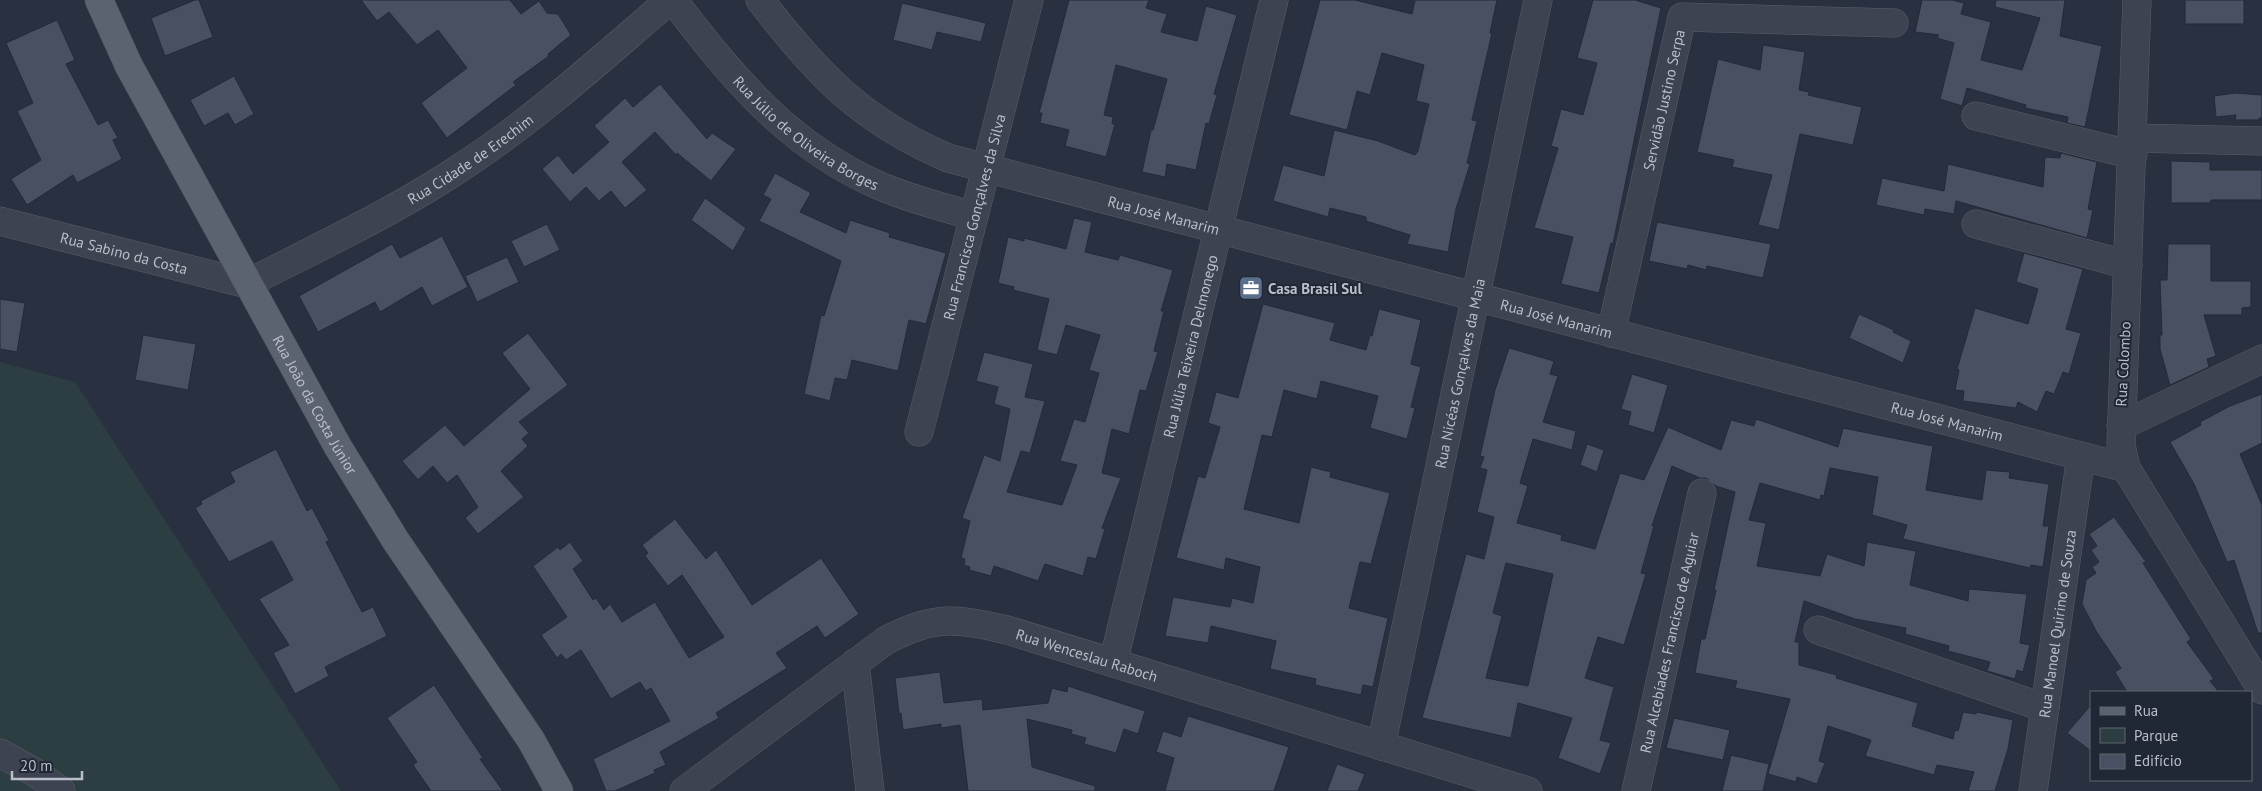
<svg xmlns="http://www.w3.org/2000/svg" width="2262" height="791" font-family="'PT Sans',sans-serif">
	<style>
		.green { fill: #2c3e42 }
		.building { fill: #485061; stroke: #232a37; fill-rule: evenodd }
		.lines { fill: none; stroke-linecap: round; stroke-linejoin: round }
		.minor-casing { stroke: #585e6a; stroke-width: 29 }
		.major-casing { stroke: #474c59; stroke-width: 29 }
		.minor { stroke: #3d4350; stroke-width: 28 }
		.major { stroke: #5b6270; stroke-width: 28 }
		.labels { text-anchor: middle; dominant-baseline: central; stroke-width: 4; stroke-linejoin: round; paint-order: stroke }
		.street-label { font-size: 15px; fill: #babeca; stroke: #212835 }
		.poi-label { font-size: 15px; font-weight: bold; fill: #babeca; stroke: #212835; text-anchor: start }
	</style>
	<rect width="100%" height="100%" fill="#293040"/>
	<polygon class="green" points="0,362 75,382 341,791 0,791"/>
	<g class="building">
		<polygon points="195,0 199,0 213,37 165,56 151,18"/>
		<polygon points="361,0 510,0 521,14 539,1 547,13 558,14 571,35 548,54 549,56 513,82 516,85 447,138 421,103 467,68 438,30 417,45 389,12 377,21"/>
		<polygon points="1069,0 1149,0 1146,8 1167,14 1161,32 1197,41 1206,6 1237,15 1214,94 1217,95 1209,124 1206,123 1196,170 1167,164 1165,177 1142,172 1151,130 1153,130 1167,79 1116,65 1104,115 1113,117 1112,124 1115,124 1106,157 1065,146 1069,130 1040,123 1042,113 1039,113"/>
		<polygon points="1320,0 1355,0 1412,14 1415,0 1497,0 1490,33 1492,33 1472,120 1477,121 1467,163 1470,164 1456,209 1448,252 1407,244 1410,235 1366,221 1366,217 1330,208 1328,217 1273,201 1283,165 1324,176 1334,130 1378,141 1415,155 1418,151 1429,104 1416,101 1424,65 1382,53 1370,95 1357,91 1347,130 1289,115"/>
		<polygon points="1593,0 1635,0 1661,8 1613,244 1611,243 1599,293 1561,284 1573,237 1534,228 1558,148 1551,146 1561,109 1583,115 1597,63 1577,58"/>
		<polygon points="1922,0 1952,0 1964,3 1961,14 1991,22 1981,60 2022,70 2040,18 1995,7 1996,0 2065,0 2060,36 2102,46 2085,127 2067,123 2068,117 2025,108 2026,105 1967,88 1962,106 1940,99 1954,43 1937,38 1939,35 1915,32"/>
		<rect x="2185" y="0" width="59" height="24"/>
		<polygon points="902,3 986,23 981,42 937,32 932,50 893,40"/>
		<polygon points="57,20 75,60 66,64 98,125 108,120 118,138 113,140 122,159 77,183 73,175 27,205 11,179 41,160 17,111 33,103 6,43"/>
		<polygon points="1763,45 1805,52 1799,90 1809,92 1808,95 1862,107 1853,145 1800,134 1779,230 1758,225 1772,175 1732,167 1734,160 1697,152 1718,59 1760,70"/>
		<polygon points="234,76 254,114 235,125 228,113 204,126 190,100"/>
		<polygon points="660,84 707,139 712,133 736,149 711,181 677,153 676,155 655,132 622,162 647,190 625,208 611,191 599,201 586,187 570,202 542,169 558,155 573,174 609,142 594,126 625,98 633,107"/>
		<polygon points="2235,93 2262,95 2262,118 2259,118 2259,120 2235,120 2236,115 2216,117 2214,96"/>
		<polygon points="2061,153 2097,162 2088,209 2093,210 2087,238 1956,201 1954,214 1925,209 1924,215 1876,205 1882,178 1944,191 1948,164 2043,187 2045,157 2060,158"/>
		<polygon points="2171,161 2210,162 2210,170 2262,170 2262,200 2211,200 2210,203 2171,203"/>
		<polygon points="775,173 811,193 800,212 846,233 850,220 890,233 889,237 946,253 926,324 909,320 898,371 852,360 847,380 835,378 830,401 804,394 821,315 824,316 841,261 759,221 771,199 763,195"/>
		<polygon points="705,198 746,228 733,251 691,220"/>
		<polygon points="1074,218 1092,222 1085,252 1118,260 1120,255 1173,270 1161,311 1164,311 1154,351 1158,352 1146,391 1140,390 1129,434 1112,429 1102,473 1121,478 1102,528 1105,529 1096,559 1088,557 1083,576 1045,564 1038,581 994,566 991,576 969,570 970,567 964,565 965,559 961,558 970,521 962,518 984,455 1000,461 1010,409 994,404 998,387 976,381 984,352 1033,364 1025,397 1045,401 1030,453 1021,451 1007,492 1062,505 1077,465 1060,461 1074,419 1085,422 1099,373 1089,370 1100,335 1066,325 1057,355 1037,350 1049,299 1013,290 1014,287 998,283 1008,237 1024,241 1024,238 1066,249"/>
		<polygon points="1657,222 1771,244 1763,278 1707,266 1706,270 1688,265 1687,269 1649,261"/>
		<polygon points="547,224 560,250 524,267 511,241"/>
		<polygon points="442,236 468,287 432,306 422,287 380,312 375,302 318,332 299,296 392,244 400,258"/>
		<polygon points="2168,244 2211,244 2211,281 2251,281 2251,307 2242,308 2242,315 2204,315 2216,356 2207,359 2209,367 2170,385 2160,349 2160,335 2162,335 2160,280 2167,280"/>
		<polygon points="2024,253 2083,269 2066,329 2081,333 2069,374 2063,372 2054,394 2046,391 2037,412 2018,402 2016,408 1963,401 1964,391 1955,390 1959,370 1957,369 1975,308 2028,324 2038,289 2016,282"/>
		<polygon points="507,257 519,282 477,302 465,276"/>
		<polygon points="0,299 25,303 17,352 0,349"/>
		<polygon points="1263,304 1335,323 1330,340 1366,350 1370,335 1372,336 1379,309 1421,320 1411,364 1421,367 1411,407 1415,408 1407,439 1370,428 1378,396 1321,381 1317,399 1284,390 1272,437 1262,435 1244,509 1299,523 1311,467 1331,472 1330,477 1390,493 1371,564 1360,562 1349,608 1388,618 1373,687 1363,685 1361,695 1315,685 1316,679 1270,669 1276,641 1211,626 1208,643 1165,636 1173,597 1230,607 1232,598 1253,603 1260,567 1226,558 1224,570 1176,558 1198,476 1205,478 1220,427 1208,423 1216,392 1238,398"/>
		<polygon points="1859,314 1894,330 1893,332 1911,341 1903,363 1849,338"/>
		<polygon points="528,333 568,385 519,422 529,433 522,439 528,446 501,471 524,497 478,534 465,518 478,507 457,475 447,483 433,466 418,480 402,461 445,425 464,446 530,389 502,353"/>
		<polygon points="143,335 196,344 188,390 135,380"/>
		<path d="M1509,348L1554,361L1550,374L1558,376L1543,422L1576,431L1572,450L1533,439L1520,483L1528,486L1517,523L1562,535L1561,540L1595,549L1620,473L1644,480L1668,427L1721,450L1731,420L1754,426L1756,419L1838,447L1843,428L1933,446L1926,490L1982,500L1986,470L2010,472L2009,478L2049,484L2043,526H2049L2043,567L2031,565L2030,568L1903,539L1907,525L1872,515L1878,477L1830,468L1824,496L1821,495L1820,500L1760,483L1749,520L1766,523L1757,566L1820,576L1827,554L1864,566L1867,542L1916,551L1910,585L1968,601L1969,589L2027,594L2020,643L2030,645L2023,672L2017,670L2015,679L1987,671L1990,662L1948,651L1949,646L1905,634L1906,628L1855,619L1804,601L1795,642H1799V665L1837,675L1836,678L1918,703L1912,726L1953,739L1955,730L1958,731L1963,712L1976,714L1977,712L2013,720L2008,749L1995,791H1968L1974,772L1937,765L1934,775L1865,756L1871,740L1828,726L1819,761L1825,763L1817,784L1797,777L1796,782L1768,774L1790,699L1735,688L1737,681L1695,673L1701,639H1705L1716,590H1714L1735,492L1716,486L1706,478H1700L1672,466L1652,526H1654L1641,573L1646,574L1624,645L1598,637L1585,678L1614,687L1600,740L1611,743L1600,774L1558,758L1572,718L1518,703L1511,738L1422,718L1466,554L1484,559L1494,517L1477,512L1487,470L1480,468L1484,457L1480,456L1495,390ZM1506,563L1553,574L1528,686L1486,678L1502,616L1493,613Z"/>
		<polygon points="1632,374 1668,385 1654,433 1628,425 1631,412 1621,409"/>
		<polygon points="2262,394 2262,443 2240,454 2262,505 2262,633 2258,633 2234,560 2227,562 2194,484 2170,442 2201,425 2200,422 2230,406"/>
		<polygon points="1587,444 1604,450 1597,472 1580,465"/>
		<polygon points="276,449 307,511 312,508 329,540 326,542 362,612 373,607 387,636 325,667 329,676 295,694 273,653 289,645 259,599 293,580 272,541 229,562 195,508 202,504 201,501 235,482 230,472"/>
		<polygon points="2114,517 2146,562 2143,563 2191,639 2187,642 2214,679 2210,681 2219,692 2127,692 2115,672 2121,668 2096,631 2082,604 2086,580 2096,573 2092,567 2099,562 2091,550 2097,546 2089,534"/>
		<polygon points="675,519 706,559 716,550 752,605 821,558 859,614 825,638 817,626 776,653 787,668 716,713 719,718 660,752 666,765 654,770 655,773 615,791 606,791 593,759 670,721 651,688 646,691 640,682 611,699 581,650 566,660 561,654 557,658 541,635 567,617 533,566 558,547 560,550 570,542 583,561 573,569 593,600 596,598 604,610 610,604 622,622 655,602 689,658 724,637 682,575 668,586 645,556 648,553 642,545"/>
		<polygon points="940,672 944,703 982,699 983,710 1048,703 1052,688 1067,692 1068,686 1145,711 1138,734 1124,729 1116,753 1084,744 1086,738 1071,734 1072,730 1027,719 1032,767 1095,786 1095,791 968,791 960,725 941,728 941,724 903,730 901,713 899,714 895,678"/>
		<polygon points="434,685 483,758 480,759 503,791 431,791 413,765 417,762 387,718"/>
		<polygon points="2091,705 2091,751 2067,733"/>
		<polygon points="1188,716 1289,747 1274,791 1165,791 1174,758 1156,752 1163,731 1181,737"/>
		<polygon points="1674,718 1730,730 1723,760 1666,748"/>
		<polygon points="1731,755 1769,764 1763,791 1722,791"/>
		<polygon points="1337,764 1365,774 1358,791 1327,791"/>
	</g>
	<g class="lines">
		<defs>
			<g id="minor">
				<path id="s1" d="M673,0C732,77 788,146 880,186C910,199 942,207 974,216"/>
				<path id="s2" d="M760,0C817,74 860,120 948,158L2126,468"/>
				<polyline points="2137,0 2121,445 2126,468 2262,690"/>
				<polyline points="1976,116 2133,155"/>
				<polyline points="2134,138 2262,141"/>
				<path id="s3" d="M0,221L247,284C320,246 397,211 466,164C539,116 604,56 670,0"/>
				<polyline points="1976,224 2128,265"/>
				<path id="s4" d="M1611,333L1682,17L1894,23"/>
				<polyline points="2121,426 2262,359"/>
				<path id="s5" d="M919,432L1029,0"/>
				<polyline points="1818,630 2045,708"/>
				<polyline points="855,663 870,791"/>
				<path id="s6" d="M1113,663L1274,0"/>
				<path id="s7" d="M1381,746L1538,0"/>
				<polyline points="0,753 36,773 61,791"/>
				<path id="s8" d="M684,791L885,641C933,615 955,618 1007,630L1528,791"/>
				<path id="s9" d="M1636,791L1702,493"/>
				<path id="s10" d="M2033,791L2081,456"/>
			</g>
			<g id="major">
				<path id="s11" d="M99,0L129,66L338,447L396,541L531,740L559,791"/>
			</g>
		</defs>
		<use href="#minor" class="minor-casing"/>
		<use href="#major" class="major-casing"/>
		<use href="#minor" class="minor"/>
		<use href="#major" class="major"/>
	</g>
	<defs>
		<symbol id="office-square" viewBox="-11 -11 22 22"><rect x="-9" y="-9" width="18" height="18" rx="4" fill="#5c6f8a" stroke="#212835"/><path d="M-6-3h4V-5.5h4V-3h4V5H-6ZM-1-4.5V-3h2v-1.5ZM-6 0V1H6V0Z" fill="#fff"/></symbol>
	</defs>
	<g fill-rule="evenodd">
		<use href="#office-square" x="1237" y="274" width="28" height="28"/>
	</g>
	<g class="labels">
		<g class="street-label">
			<text stroke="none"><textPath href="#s4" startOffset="239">Servidão Justino Serpa</textPath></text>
			<text stroke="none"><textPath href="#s1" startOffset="190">Rua Júlio de Oliveira Borges</textPath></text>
			<text stroke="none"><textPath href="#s3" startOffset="511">Rua Cidade de Erechim</textPath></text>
			<text stroke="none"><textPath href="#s5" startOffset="222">Rua Francisca Gonçalves da Silva</textPath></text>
			<text stroke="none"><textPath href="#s2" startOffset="472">Rua José Manarim</textPath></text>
			<text stroke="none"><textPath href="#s3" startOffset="128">Rua Sabino da Costa</textPath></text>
			<text stroke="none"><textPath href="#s2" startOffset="878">Rua José Manarim</textPath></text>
			<text stroke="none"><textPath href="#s6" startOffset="326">Rua Júlia Teixeira Delmonego</textPath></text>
			<text transform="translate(2123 364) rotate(-87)">Rua Colombo</text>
			<text stroke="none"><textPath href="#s7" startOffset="381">Rua Nicéas Gonçalves da Maia</textPath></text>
			<text stroke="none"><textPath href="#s11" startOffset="459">Rua João da Costa Júnior</textPath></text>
			<text stroke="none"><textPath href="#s2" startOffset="1282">Rua José Manarim</textPath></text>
			<text stroke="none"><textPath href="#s10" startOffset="169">Rua Manoel Quirino de Souza</textPath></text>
			<text stroke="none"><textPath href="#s9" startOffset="152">Rua Alcebíades Francisco de Aguiar</textPath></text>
			<text stroke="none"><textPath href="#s8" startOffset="461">Rua Wenceslau Raboch</textPath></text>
		</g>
		<g class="poi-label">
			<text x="1268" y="288">Casa Brasil Sul</text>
		</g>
	</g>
	<rect x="2090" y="691" width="162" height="90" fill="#212835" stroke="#5e6471"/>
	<rect x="2100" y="707" width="25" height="8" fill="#5b6270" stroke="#5e6471"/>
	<text x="2134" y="716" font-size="15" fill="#babeca">Rua</text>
	<rect x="2100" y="728" width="25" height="15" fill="#2c3e42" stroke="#5e6471"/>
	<text x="2134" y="741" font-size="15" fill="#babeca">Parque</text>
	<rect x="2100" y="754" width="25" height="15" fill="#485061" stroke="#5e6471"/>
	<text x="2134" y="766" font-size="15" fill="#babeca">Edifício</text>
	<path d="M12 771v8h70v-8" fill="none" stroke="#babeca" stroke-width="2.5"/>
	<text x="20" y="771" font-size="15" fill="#babeca" stroke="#212835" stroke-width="4" paint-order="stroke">20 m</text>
</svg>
